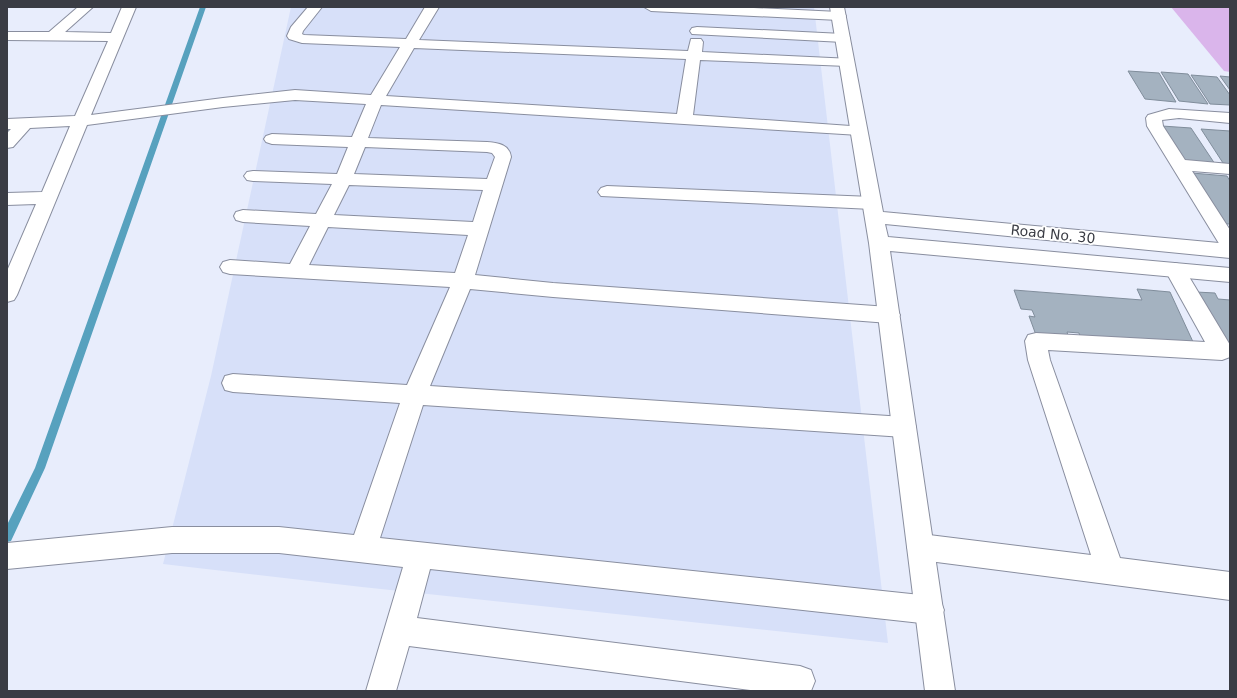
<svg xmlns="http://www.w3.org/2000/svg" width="1237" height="698" font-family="'DejaVu Sans',sans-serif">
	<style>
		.built { fill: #d7e0f9 }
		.green { fill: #dab5eb }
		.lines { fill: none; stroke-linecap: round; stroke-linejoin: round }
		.stream { fill: #57a1be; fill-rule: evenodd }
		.building { fill: #a4b2c0; stroke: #808d9b }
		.street-casing { stroke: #898e9f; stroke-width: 2 }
		.secondary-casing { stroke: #898e9f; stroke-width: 2 }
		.street { fill: #fff; fill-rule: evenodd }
		.secondary { fill: #fff; fill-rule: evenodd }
		.labels { text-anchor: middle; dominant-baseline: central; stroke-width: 3.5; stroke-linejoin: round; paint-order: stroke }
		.street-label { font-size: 14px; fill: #3a3c44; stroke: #fff }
	</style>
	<rect width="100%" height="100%" fill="#e8edfc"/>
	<polygon class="built" points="291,7 814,7 888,643 362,587 163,564 211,376"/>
	<polygon class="green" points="1171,7 1230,8 1230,72 1224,71"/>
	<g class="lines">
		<polygon class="stream" points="200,7 206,7 45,468 11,541 7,542 7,525 35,468"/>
	</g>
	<g class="building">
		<polygon points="1128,71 1159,73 1176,102 1145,99"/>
		<polygon points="1161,72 1188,74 1208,104 1179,101"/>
		<polygon points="1191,75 1217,77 1230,95 1230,105 1210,104"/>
		<polygon points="1220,76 1230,77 1230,90"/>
		<polygon points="1162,126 1191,128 1215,164 1185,161"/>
		<polygon points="1201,129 1230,131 1230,164 1223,163"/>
		<polygon points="1192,173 1227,176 1230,181 1230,224 1223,224"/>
		<polygon points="1137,289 1170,292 1194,344 1081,339 1079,333 1067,332 1069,338 1036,335 1029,316 1035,317 1032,310 1021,309 1014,290 1142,300"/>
		<polygon points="1196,292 1215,293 1218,299 1230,300 1230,343 1225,342"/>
	</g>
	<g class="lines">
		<defs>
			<g id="street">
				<path d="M78,7H93L65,32L111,33L122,7H136L91,115L223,98L295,90L371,95L400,47L302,43L289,39L287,36L291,27L308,7H322L303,31L302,34L304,35L406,39L425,7H439L419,40L688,51L691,39H701L703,42L702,52L852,59L854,62L852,65L847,66L700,60L693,115L865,127L867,130L865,133L859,135L381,105L368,138L487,142C498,143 509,144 511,157L475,275L553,283L889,307L896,309L900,315L896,321L889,323L553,297L470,289L430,386L904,417L913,420L916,427L913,434L904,437L423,405L380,538L930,596L940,600L944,610L940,620L930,624L430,569L417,618L800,666L811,670L815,681L811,691H758L409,646L396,691H366L403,567L279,553H172L7,569V543L172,527H279L354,535L400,403L233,392L225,390L222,383L225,376L233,374L407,385L450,287L230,274L223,272L220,267L223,262L230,260L290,264L310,226L243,222L236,220L234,216L236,212L243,210L316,214L332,184L253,181L247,180L244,176L247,172L253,171L337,174L348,147L272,144L266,142L264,139L266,136L272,134L352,137L366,104L295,100L223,107L87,125L17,295L14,300L7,302V271L36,204L7,205V193L42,192L70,126L30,128L13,147L7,148V133L11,129H7V119L75,116L108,41L7,40V32H49ZM414,48L686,59L677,114L386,96ZM365,147L487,152L492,153L495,157L487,179L354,174ZM349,185L483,190L473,222L334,215ZM328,227L468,235L455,273L309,265Z"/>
				<polygon points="644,7 733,7 839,12 844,13 846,16 844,19 839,20 651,11"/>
				<polygon points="697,27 843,34 848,35 850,38 848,41 843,42 692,34 690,31 692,28"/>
				<polygon points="1169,109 1230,113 1230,123 1179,118 1162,120 1163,126 1185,160 1230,164 1230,174 1192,171 1230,230 1230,252 1223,250 1147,126 1146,118 1148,115"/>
				<polygon points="607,186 872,197 878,199 881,203 878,207 872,209 601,196 598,192 601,188"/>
				<polygon points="1175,263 1182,265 1230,345 1230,357 1222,360 1048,350 1050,360 1120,558 1230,572 1230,600 921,560 911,556 907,547 911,538 921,534 1091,555 1028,360 1025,341 1028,335 1036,333 1205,342 1165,270 1168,265"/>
			</g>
			<polygon id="secondary" points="830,7 844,7 883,212 1230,244 1230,258 885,224 888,237 1230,268 1230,282 890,251 955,691 925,691 869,243"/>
		</defs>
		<use href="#street" class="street-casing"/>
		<use href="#secondary" class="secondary-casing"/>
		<use href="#street" class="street"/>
		<use href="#secondary" class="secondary"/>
	</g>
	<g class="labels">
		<g class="street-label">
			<text transform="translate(1053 234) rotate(6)">Road No. 30</text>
		</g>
	</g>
	<rect width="1237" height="698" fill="none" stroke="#3a3c44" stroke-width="16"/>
</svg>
